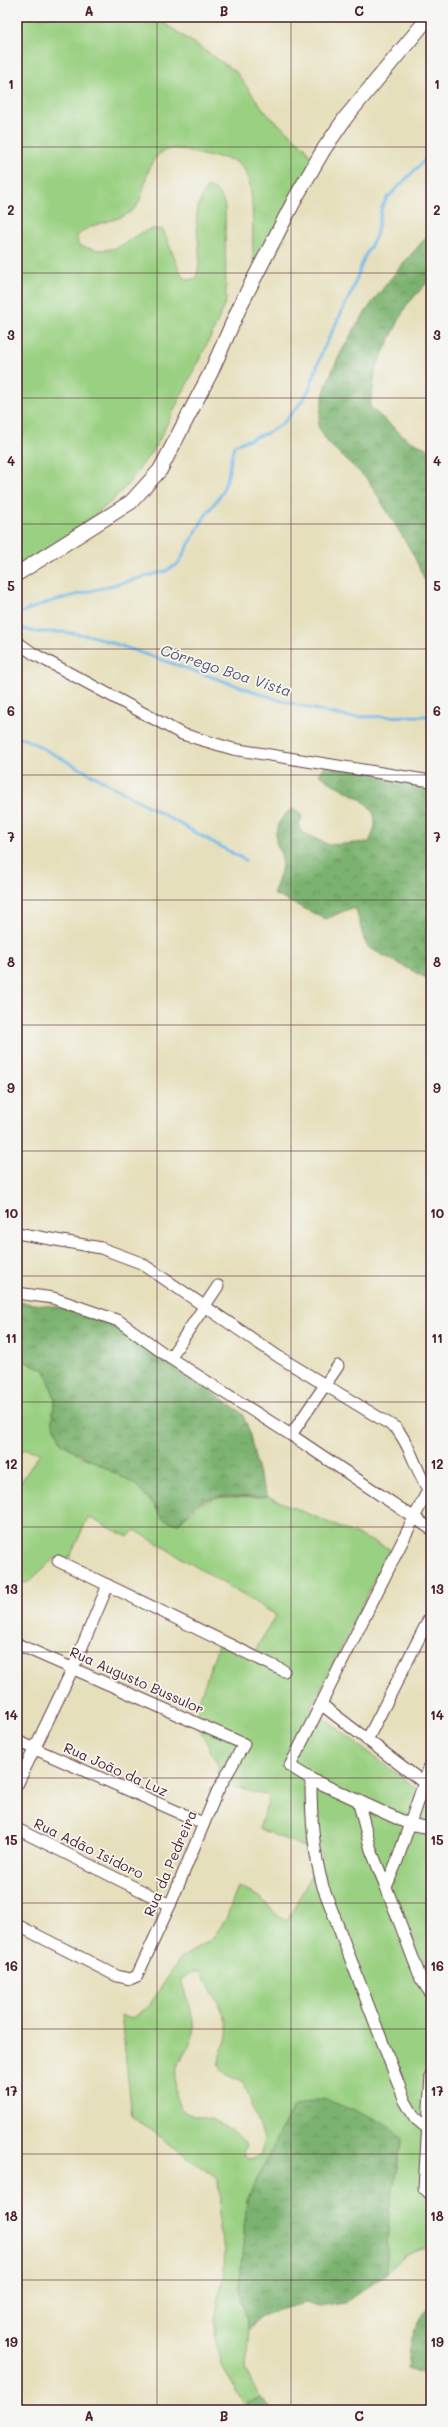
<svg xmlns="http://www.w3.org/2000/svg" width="448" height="2427" font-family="Mali,sans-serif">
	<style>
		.green { fill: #9ad081; stroke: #727856; fill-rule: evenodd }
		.forest { fill: url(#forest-crowns); stroke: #62684d }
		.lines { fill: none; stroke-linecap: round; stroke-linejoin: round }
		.stream { stroke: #72b9e9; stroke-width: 3 }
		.minor-casing { stroke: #613c41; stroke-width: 13 }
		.tertiary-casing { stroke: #613c41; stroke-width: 16 }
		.minor { stroke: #fff; stroke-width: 11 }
		.tertiary { stroke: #fff; stroke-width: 14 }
		.grid { fill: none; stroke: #4a1f2b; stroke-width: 1; stroke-opacity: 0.55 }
		.labels { text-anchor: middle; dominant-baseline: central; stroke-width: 3.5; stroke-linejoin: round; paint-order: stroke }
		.street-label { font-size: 14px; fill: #4a1f2b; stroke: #f6f6f2 }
		.water-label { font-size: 15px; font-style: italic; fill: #58556e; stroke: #f6f6f2 }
		.neatline { fill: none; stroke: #4a1f2b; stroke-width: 1.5 }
		.grid-label { font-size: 13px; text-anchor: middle; font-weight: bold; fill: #4a1f2b }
	</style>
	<defs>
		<pattern id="forest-crowns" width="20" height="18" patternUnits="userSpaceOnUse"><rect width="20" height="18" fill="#7bb26f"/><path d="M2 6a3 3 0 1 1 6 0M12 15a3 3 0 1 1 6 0" fill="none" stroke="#67905b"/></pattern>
	</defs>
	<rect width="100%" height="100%" fill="#f6f6f2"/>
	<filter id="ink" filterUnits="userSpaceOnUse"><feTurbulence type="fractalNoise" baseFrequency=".025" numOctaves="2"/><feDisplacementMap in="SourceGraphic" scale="8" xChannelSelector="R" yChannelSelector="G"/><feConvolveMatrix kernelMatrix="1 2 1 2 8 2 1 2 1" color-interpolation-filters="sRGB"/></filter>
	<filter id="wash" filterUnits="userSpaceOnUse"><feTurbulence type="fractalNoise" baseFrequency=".012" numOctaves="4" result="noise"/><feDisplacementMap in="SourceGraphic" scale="16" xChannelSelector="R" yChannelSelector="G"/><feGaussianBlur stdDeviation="0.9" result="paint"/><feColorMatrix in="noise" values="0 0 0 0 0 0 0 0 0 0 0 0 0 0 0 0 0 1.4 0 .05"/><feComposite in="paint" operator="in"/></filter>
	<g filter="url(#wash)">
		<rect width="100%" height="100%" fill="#e6dfbb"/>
		<g class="green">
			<path d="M17,17H155L235,71L267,114L305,147L313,161L283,241L270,263L261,266L254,261C250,237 259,175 237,162C225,156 211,158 198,154C184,150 171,144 158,155C144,167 146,195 136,207C121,224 93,219 77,236L78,245C90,249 101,252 115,248C132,243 143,224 163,230L182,276L189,280L196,278C207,244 185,223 207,187C218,190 224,198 225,209L226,301L214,330L156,446L127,485L111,502L17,577Z"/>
			<path d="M17,1346L24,1361L45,1370L55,1398L52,1421L78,1455L96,1462L136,1485L155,1506L163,1519L189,1515C208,1487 239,1502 267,1496L390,1549L311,1708L422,1793L431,1769V2247C411,2250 399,2259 386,2274L389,2211L402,2138L387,2124L244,2245L239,2287L249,2330L246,2368L251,2382L260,2397L249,2402L247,2410L221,2364L216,2345L215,2321L224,2270L225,2250L219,2229L221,2195L216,2178L132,2116L121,2015L132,2018L148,2007L180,1959L212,1939L226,1919L238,1887L260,1897L279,1917L287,1921L323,1854L259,1829L270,1796L219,1784L218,1765L196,1722L200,1697L218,1646L217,1642L250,1659L276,1615L135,1530L128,1537L88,1517L69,1559L55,1558L27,1583L17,1582V1488L40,1453L26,1449L17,1453ZM195,1971L201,1972L203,1976C211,1991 225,2010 227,2027C230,2044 210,2058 225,2073C229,2077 239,2080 244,2083L264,2138L261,2154L254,2159L247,2158L244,2154L247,2144C239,2137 227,2126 218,2122C205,2116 192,2119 181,2109C175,2103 174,2076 177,2068C182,2055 192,2046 193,2032C195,2013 185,1997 181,1979Z"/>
		</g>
		<g class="forest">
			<path d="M431,232V278L406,306L376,368L370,407L408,440L431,450V594L413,554L368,480L327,442L318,426C321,412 322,395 328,381C351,323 389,279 431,232Z"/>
			<path d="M326,765L431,779L430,980L369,948L364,940L356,909H349L326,919L273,894C277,884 283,870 282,858C281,852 276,846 276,840C274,828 282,814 293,809L299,812L302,818L299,824L300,831L329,845L369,842C392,799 342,795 319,774Z"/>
			<path d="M17,1302L60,1307L110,1325L168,1361L242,1413L249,1430L258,1472L267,1496C245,1500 216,1490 197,1504C191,1509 185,1518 178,1524L163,1519L155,1506L136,1485L62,1444L52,1421L55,1398L45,1370L24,1361L17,1346Z"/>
			<polygon points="323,2098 387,2124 402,2138 389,2211 386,2274 344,2303 319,2307 305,2303 278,2310 260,2317 249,2330 239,2287 247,2199 293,2107"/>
			<path d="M431,2305V2377L408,2368C410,2343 413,2323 431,2305Z"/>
			<polygon points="260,2397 272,2410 247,2410 248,2402"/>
		</g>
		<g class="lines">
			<g class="stream">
				<polyline points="17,614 49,602 166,571 178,564 205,516 222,493 228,475 234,445 267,433 282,424 300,404 309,390 322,352 352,291 364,258 376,236 382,207 387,198 431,154"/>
				<polyline points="17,627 35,632 64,632 92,636 279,700 329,713 350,717 431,716"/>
				<path d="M17,739L22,738L31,742C103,780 174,821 245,860"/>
			</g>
		</g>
	</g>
	<g filter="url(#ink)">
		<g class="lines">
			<defs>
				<g id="minor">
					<polyline points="17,642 34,654 182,734 233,749 431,781"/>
					<path d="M17,1233L101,1248L141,1263L279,1357L396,1428C412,1447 416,1473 431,1494"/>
					<polyline points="17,1293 53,1298 119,1321 170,1358 291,1435 431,1529"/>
					<polyline points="170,1358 218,1286"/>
					<polyline points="291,1435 338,1366"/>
					<polyline points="58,1561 284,1671"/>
					<polyline points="17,1644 244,1744 217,1792 170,1905 137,1976 130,1979 117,1976 17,1925"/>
					<polyline points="322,1705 424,1783"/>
					<polyline points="367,1740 431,1615"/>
					<polyline points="17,1741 203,1823"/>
					<polyline points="311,1779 409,1824 431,1828"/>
					<polyline points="17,1785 73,1668 108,1585"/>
					<polyline points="358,1800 371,1850 386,1887 397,1861 431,1762"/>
					<polyline points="17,1829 170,1905"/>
					<polyline points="386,1887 421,1979 431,1994"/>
					<polyline points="431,2075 424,2188 431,2195"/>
					<path d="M427,2128L415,2118L405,2101L323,1887C313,1851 311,1817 311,1779L290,1766L428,1490"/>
				</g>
				<polyline id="tertiary" points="17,574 131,502 160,470 211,372 241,304 296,197 324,149 346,117 429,17"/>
			</defs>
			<use href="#minor" class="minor-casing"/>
			<use href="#tertiary" class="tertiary-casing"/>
			<use href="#minor" class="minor"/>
			<use href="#tertiary" class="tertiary"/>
		</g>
	</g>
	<path class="grid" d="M157,17V2410M291,17V2410M17,147H431M17,273H431M17,398H431M17,524H431M17,649H431M17,775H431M17,900H431M17,1025H431M17,1151H431M17,1276H431M17,1402H431M17,1527H431M17,1652H431M17,1778H431M17,1903H431M17,2029H431M17,2154H431M17,2280H431"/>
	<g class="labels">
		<g class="street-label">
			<text transform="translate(137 1680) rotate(24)">Rua Augusto Bussulor</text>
			<text transform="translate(116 1769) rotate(24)">Rua João da Luz</text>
			<text transform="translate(89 1848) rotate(26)">Rua Adão Isidoro</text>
			<text transform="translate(170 1863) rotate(-67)">Rua da Pedreira</text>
		</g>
		<g class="water-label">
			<text transform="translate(226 670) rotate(18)">Córrego Boa Vista</text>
		</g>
	</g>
	<rect width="448" height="2427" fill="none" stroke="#f6f6f2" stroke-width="44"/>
	<rect x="22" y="22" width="404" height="2383" class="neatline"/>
	<g class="grid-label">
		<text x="89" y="16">A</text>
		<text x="224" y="16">B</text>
		<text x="359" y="16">C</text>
		<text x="11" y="89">1</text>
		<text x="437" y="89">1</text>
		<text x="11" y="215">2</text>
		<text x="437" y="215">2</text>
		<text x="11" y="340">3</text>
		<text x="437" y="340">3</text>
		<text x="11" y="466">4</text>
		<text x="437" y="466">4</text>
		<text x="11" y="591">5</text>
		<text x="437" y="591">5</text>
		<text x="11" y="716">6</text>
		<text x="437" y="716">6</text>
		<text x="11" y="842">7</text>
		<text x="437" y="842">7</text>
		<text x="11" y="967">8</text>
		<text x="437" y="967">8</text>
		<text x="11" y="1093">9</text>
		<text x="437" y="1093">9</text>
		<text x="11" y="1218">10</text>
		<text x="437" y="1218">10</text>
		<text x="11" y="1343">11</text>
		<text x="437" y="1343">11</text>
		<text x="11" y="1469">12</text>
		<text x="437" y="1469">12</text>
		<text x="11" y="1594">13</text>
		<text x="437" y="1594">13</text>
		<text x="11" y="1720">14</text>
		<text x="437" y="1720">14</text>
		<text x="11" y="1845">15</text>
		<text x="437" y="1845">15</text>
		<text x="11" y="1971">16</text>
		<text x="437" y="1971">16</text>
		<text x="11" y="2096">17</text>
		<text x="437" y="2096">17</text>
		<text x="11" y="2221">18</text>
		<text x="437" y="2221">18</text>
		<text x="11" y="2347">19</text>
		<text x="437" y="2347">19</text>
		<text x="89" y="2421">A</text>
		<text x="224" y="2421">B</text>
		<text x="359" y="2421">C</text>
	</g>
</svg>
